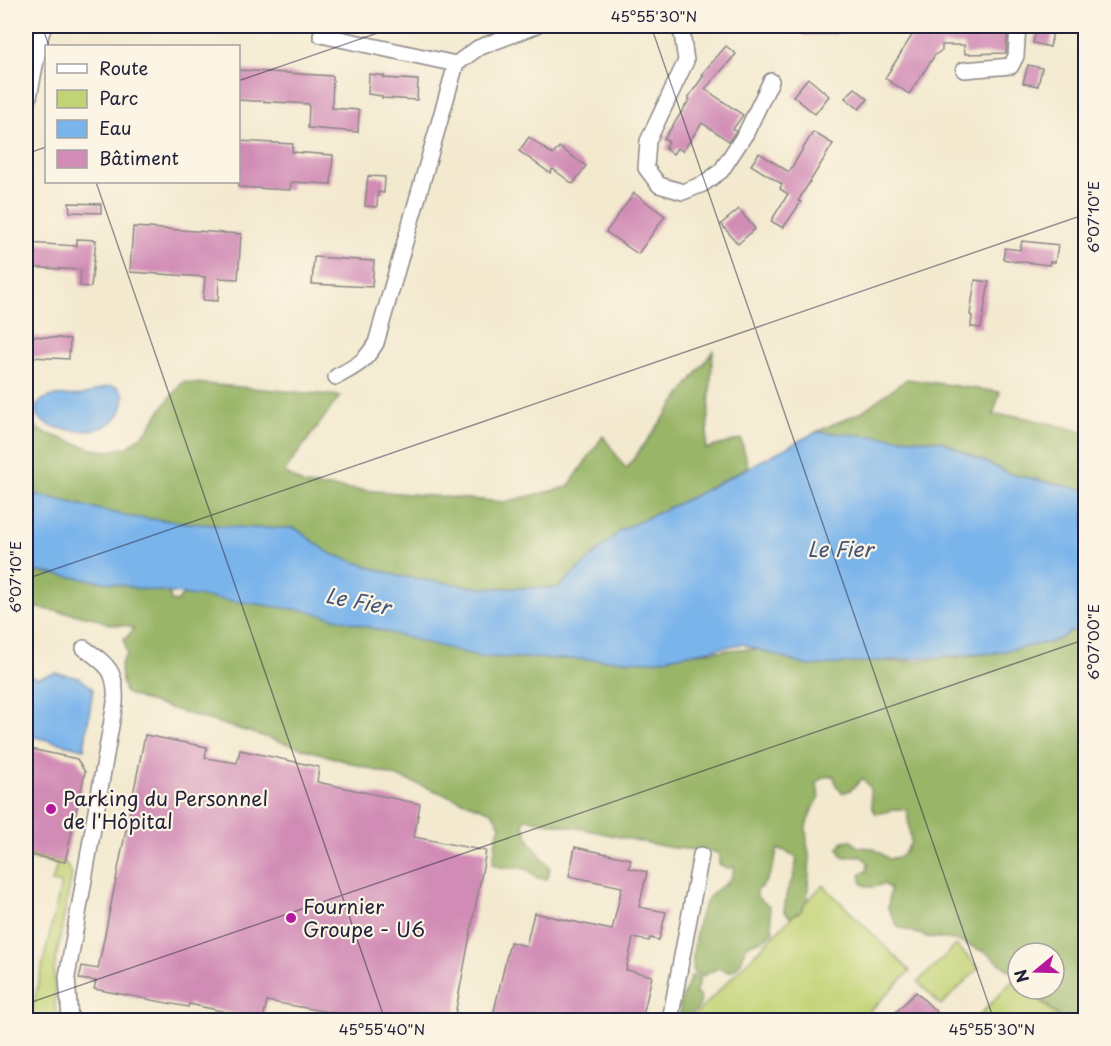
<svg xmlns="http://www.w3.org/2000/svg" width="1111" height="1046" font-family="'Playpen Sans',sans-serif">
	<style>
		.green { fill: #c2d376; stroke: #727a58; stroke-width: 1.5 }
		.forest { fill: #99b567; stroke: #5e6c51; stroke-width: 1.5 }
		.water { fill: #79b4eb; stroke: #4e6b93; stroke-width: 1.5 }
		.building { fill: #d18cb6 }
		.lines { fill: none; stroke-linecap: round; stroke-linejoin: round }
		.minor-casing { stroke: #8a8685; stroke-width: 18 }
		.minor { stroke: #fff; stroke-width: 15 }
		.ticks { fill: none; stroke: #22223b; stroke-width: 1.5; stroke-opacity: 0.45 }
		.poi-dot { fill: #b5179e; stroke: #fcf5e5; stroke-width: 2 }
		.labels { text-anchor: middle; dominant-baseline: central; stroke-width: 4.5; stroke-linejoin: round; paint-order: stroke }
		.poi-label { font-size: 20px; fill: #22223b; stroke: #fcf5e5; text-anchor: start }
		.water-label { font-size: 21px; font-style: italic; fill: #405579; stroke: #fcf5e5 }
		.neatline { fill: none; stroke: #22223b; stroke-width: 2 }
		.ticks-label { font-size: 15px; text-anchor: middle; fill: #22223b }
	</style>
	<rect width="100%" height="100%" fill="#fcf5e5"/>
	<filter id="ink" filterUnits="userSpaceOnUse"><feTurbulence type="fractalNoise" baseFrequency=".0167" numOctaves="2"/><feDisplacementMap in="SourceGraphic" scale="12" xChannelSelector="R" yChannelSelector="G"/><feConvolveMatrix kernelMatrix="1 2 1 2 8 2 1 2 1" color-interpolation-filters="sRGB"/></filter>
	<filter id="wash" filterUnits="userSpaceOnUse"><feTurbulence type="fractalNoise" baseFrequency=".008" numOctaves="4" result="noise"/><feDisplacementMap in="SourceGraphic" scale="24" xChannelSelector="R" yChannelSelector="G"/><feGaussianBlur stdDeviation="1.35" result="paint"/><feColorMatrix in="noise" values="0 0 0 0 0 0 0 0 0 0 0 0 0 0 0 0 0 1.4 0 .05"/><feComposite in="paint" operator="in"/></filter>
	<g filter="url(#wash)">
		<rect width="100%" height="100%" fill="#f3e9cf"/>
		<g class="green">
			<polygon points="26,854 65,862 72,874 54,970 56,1020 30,1020 61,884 52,882 57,864 26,857"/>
			<polygon points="823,885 910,971 861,1020 690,1020"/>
			<polygon points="956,945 979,968 941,1005 918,982"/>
			<polygon points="1016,977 1018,979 1018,989 1028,989 1061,1020 975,1020"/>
		</g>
		<g class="forest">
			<polygon points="713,351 706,449 741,439 748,467 692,497 621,530 559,588 480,588 398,576 330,554 295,528 249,528 201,524 131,517 26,492 26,416 40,431 92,449 109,451 128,447 147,431 162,408 183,382 340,396 284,472 304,485 504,502 568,487 603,436 626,469"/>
			<polygon points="907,379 1000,392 993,415 1018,416 1085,432 1085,490 1010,474 941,441 816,432 861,412"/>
			<path d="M26,572H51L161,587L170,595L171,601L177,602L182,596L191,593L695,653L741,649L874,655L890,662L919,661L993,653L1050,642L1063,637L1070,631H1078L1085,633V1020H1062L1030,989H1054V953H1018V977L985,952L956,940L927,937L898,927L888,908L890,889L884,884C875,887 871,889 862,884L860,874L867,871L868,862L860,856L843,857L838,848L843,841L851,840L858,847L873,848L889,859L902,856L911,843L907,810L898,809L876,814L872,807L870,788L863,778C855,785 853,791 842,793L836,785L834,776L823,777L817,783L819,798L812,810L806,826L807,844L810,858L807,900L801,911L790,917L784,911L787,891L793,878L797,859L788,852L778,849C773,864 771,881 757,890V897L769,906L773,931L766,938L750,944L745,948C743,960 741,967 729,972L718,968L701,977L693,972C692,951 697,910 711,895C722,882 731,888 734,867L726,868L719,864V853C702,849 685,850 668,847C620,838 573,825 525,819L523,824L530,842L550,868L547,879L537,878C520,859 510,874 493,864L496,840L500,825L492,812L404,779L146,701L125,693C122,678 115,667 127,655L124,640L134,629L129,626L109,624L92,617L26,606Z"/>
			<path d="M691,976L699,978V985L696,989V993L701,999C700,1006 698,1009 693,1012L692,1015L688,1020H680V1002L687,987Z"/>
		</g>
		<g class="water">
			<path d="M112,386L119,388L124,395C122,426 99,433 71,430C62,429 48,427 41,420C34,414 34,406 41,401C53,392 68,397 82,395C92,393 101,387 112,386Z"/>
			<polygon points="816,432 941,441 1010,474 1085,490 1085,633 1078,631 1070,631 1063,637 1051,642 993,653 808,666 742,644 652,661 480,657 308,611 135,588 111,583 26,570 26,492 131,517 201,524 249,528 295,528 331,554 398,576 480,588 558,588 621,530 692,497"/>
			<polygon points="55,673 80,678 93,689 84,749 26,735 26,674 37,678"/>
		</g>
		<g id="blocks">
			<g class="building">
				<polygon points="802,26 838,26 839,33 803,36"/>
				<polygon points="918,26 1008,26 1006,53 965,54 964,45 942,45 942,50 935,55 909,94 885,78"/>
				<polygon points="1037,26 1054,26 1050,47 1033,43"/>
				<polygon points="726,46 736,54 705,89 743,115 733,129 736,131 729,141 702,123 683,151 677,148 673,154 665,149 669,142 664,139 690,99 688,98 704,75 702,74"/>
				<polygon points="1028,65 1042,68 1038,86 1023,83"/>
				<polygon points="238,70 333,76 332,108 359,110 358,132 308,128 309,104 238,100"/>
				<polygon points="369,74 384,76 384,78 418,80 417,100 382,98 382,96 368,94"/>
				<polygon points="808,78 829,96 815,114 793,96"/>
				<polygon points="855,88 868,99 859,109 845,98"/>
				<polygon points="813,132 833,144 798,201 801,202 783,228 771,221 788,194 780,189 782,184 751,165 759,153 789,172"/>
				<polygon points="529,137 553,155 559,147 586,166 573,184 553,169 550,173 519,151"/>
				<polygon points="238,141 293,144 292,152 333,155 331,184 291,182 290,190 238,187"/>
				<polygon points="368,176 385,177 384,193 378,192 377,207 365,206"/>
				<polygon points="634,193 665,216 638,254 606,232"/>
				<polygon points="69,203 101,204 101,213 70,212"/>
				<polygon points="739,209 755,229 738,244 721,224"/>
				<polygon points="133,227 241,234 238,279 219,278 218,301 203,300 205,277 130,272"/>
				<polygon points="77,239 96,240 91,287 80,286 81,270 26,267 26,243 77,246"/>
				<polygon points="1022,241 1058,245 1055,262 1050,262 1049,265 1017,261 1016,262 1003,259 1005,248 1020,250"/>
				<polygon points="314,257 374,261 372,287 312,284"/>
				<polygon points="975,280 989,282 981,328 971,327 972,316 970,315"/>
				<polygon points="32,336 70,339 69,359 32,357"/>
				<polygon points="145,735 207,747 205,758 237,763 240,750 319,767 317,782 420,804 414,837 486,851 454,1020 373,1020 267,1001 263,1020 189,1004 188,1007 94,989 96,981 79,979 82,966 98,969"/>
				<polygon points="26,748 77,759 85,772 65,862 26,854"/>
				<polygon points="575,847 631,859 629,868 647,872 639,907 666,912 659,940 650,938 649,941 633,938 626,970 652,976 642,1020 492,1020 510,942 526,946 534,913 612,930 622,887 569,876"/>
				<polygon points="916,992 945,1020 888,1020"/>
			</g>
		</g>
	</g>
	<g filter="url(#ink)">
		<use href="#blocks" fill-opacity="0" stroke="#8a8685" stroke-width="1.5"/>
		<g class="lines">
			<defs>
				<g id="minor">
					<polyline points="675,26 682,33 686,61 648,141 646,168 659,185 683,192 703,184 721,171 746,133 771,81"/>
					<polyline points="321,35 456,64"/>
					<polyline points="964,70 1011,66 1016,56 1018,26"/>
					<polyline points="26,106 29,97 41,34 44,26"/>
					<path d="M336,377C356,366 364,363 376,343L456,64L478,48L535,26"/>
					<path d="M70,1020L67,977L115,703C117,671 108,665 84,648"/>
					<polyline points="670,1020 701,855"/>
				</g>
			</defs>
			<use href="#minor" class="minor-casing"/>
			<use href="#minor" class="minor"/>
		</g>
	</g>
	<path class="ticks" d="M42,26L49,46M651,26L994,1020M238,81L398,26M26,154L46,147M96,182L385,1020M26,579L1086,214M26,1004L1086,639"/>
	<g class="poi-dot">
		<circle cx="51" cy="809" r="6"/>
		<circle cx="291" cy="918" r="6"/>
	</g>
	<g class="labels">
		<g class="poi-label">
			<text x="63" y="798">Parking du Personnel<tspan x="63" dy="23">de l'Hôpital</tspan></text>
			<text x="303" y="906">Fournier<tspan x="303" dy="23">Groupe - U6</tspan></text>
		</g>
		<g class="water-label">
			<text x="840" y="548">Le Fier</text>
			<text transform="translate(358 600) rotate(11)">Le Fier</text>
		</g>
	</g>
	<rect width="1111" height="1046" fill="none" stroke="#fcf5e5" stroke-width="66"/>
	<rect x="45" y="45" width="195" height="138" fill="#fcf5e5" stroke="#a5a1a1" stroke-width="1.5"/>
	<rect x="57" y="64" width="30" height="9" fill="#ffffff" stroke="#a5a1a1" stroke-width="1.5"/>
	<text x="99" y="75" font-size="18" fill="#22223b">Route</text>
	<rect x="57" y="90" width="30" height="18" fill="#c2d376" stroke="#a5a1a1" stroke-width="1.5"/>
	<text x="99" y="105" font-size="18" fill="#22223b">Parc</text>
	<rect x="57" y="120" width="30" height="18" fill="#79b4eb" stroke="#a5a1a1" stroke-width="1.5"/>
	<text x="99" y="135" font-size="18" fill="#22223b">Eau</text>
	<rect x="57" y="150" width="30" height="18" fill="#d18cb6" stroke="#a5a1a1" stroke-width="1.5"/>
	<text x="99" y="165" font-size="18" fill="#22223b">Bâtiment</text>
	<g transform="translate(1036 971) rotate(251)"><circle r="28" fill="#fcf5e5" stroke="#a5a1a1" stroke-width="1.5"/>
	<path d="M0-4.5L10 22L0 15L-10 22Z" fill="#b5179e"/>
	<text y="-9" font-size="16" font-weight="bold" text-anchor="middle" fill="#22223b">N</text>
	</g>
	<rect x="33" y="33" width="1045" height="980" class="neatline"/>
	<g class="ticks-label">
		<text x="654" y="22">45°55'30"N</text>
		<text transform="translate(1094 217) rotate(-90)" y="5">6°07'10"E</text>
		<text transform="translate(16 577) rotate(-90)" y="5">6°07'10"E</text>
		<text transform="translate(1094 642) rotate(-90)" y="5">6°07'00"E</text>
		<text x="382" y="1035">45°55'40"N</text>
		<text x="992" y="1035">45°55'30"N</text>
	</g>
</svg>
